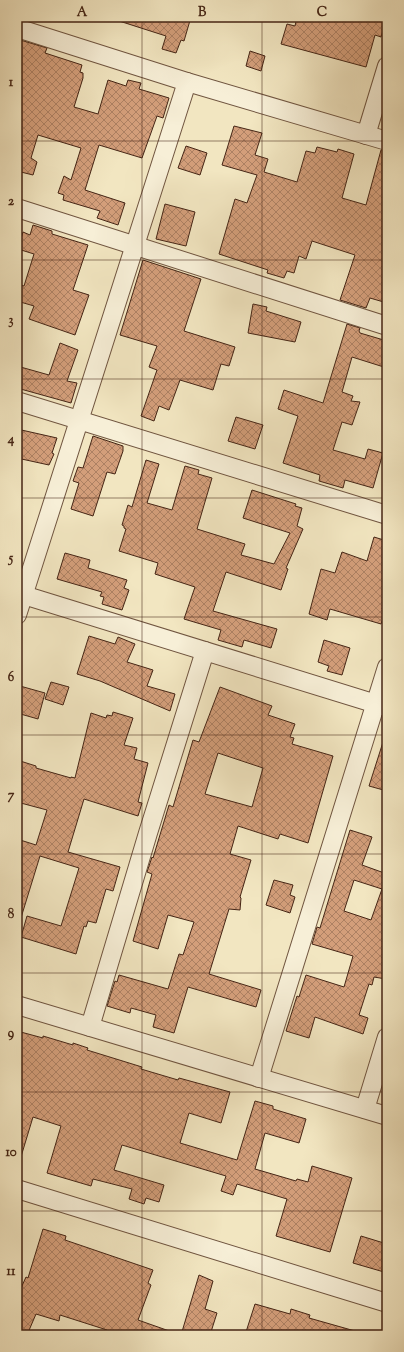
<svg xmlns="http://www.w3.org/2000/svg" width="404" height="1352" font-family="'Sorts Mill Goudy',serif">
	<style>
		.building { fill: url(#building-cross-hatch); stroke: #452515; fill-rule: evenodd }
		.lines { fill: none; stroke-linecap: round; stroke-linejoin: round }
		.street-casing { stroke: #705540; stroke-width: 20 }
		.street { stroke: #f7efd7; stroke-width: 18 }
		.grid { fill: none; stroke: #452515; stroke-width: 1; stroke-opacity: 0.55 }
		.neatline { fill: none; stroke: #452515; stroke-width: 1.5 }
		.grid-label { font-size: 13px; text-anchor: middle; font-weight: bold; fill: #452515 }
	</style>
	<defs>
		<pattern id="building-cross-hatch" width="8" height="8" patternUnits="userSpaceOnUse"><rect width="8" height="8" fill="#d39e7a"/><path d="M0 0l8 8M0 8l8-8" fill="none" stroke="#ad8163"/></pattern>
	</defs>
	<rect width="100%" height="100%" fill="#f2e6c1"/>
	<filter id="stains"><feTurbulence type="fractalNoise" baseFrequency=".005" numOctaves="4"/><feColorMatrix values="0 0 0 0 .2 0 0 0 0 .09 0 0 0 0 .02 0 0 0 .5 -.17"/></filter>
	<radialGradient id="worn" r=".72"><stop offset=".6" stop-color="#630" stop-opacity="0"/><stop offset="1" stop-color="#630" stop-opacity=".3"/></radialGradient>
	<g class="building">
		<polygon points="116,17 191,17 184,41 181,40 176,53 162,49 166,36 116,20"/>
		<polygon points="297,17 387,17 381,37 375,35 366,67 281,44 287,24 295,26"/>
		<polygon points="17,39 47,48 45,53 82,65 80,72 83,73 83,78 74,107 98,114 108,80 126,86 128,80 141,83 139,89 169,98 163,118 157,116 142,158 99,145 85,190 125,203 118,225 97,218 100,211 63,200 64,195 58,193 64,176 71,180 81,148 38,135 31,158 37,162 33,175 17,171"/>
		<polygon points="250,51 265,56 261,71 246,66"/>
		<polygon points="234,126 262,133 255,155 268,159 264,172 297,182 306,151 315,153 317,147 337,152 338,149 354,154 342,198 366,205 381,150 387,151 387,303 370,298 366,308 340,300 355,255 312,241 306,259 299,256 294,273 287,271 284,278 267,273 268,270 219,254 235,199 247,203 257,175 222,165"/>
		<polygon points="186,146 207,153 200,175 178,168"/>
		<polygon points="165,204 195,212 186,246 156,239"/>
		<polygon points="33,225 52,231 52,234 88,245 73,290 89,295 75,335 29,319 34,306 17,301 17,284 24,286 34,254 18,249 23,232 30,235"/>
		<polygon points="143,260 201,279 184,331 235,347 229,366 221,364 213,390 180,380 169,410 159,406 154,421 141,416 157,370 149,367 157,346 120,335"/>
		<polygon points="253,304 267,307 266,311 301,322 295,342 248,333"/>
		<polygon points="347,324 360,328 359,331 360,333 387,341 387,368 352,357 342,392 353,396 351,401 360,402 352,425 342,422 333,450 365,459 368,449 383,453 373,488 345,480 343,488 319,481 320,475 283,463 298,416 278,409 284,390 323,403"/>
		<polygon points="60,343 78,350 67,381 77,383 71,403 17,388 17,366 49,375"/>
		<polygon points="236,417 263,425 255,449 228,441"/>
		<polygon points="17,429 57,438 52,453 54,454 49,465 17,458"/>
		<polygon points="93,436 123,446 123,451 115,474 107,472 93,516 71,509 79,483 73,481 78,467 83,468"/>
		<polygon points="146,460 159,464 147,503 172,510 185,466 199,470 198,474 212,478 197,529 245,544 241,555 274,564 290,533 243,518 252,490 296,504 295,506 302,508 297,526 303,529 286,568 288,569 281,590 226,572 213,611 277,629 271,648 244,640 242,647 218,640 221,630 184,619 195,587 155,574 158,563 119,551 126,529 124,528 124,526 122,525 128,505 132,507"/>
		<polygon points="374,537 387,541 387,592 382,609 386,610 381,624 330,609 327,620 309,614 321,569 335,573 342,552 367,561"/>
		<polygon points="65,553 90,560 88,568 127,580 124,588 129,590 122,610 102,604 104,597 100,596 102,592 57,579"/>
		<polygon points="89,636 115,644 118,637 135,644 127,662 153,670 147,686 175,694 170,711 100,681 77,674"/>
		<polygon points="324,640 350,648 342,675 327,671 329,666 318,662"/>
		<polygon points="51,682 69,687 63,705 45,699"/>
		<polygon points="20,686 45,693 38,719 17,713 17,697"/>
		<path d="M220,687L272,706L268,715L295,724L290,737L294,738L292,744L333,756L308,843L280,834L278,839L238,826L230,854L251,860L240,897L241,898L240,910L229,909L209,974L261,990L256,1007L188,987L174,1033L153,1027L156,1015L131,1008L130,1013L107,1006L115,981L117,982L119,975L168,989L179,954L183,955L194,922L168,915L158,949L133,941L152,874L147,872L152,857L153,858L169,805L173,807L193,740L199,742ZM218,753L263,768L252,807L205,794Z"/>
		<polygon points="113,712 133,718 124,745 137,748 134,759 148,763 138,802 142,803 138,816 84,799 68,852 120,867 113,891 106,889 96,923 88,921 86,927 84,926 76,954 21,937 27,916 61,926 79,868 40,856 20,921 17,921 17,839 36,845 47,810 17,802 17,760 36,766 36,768 71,778 71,777 75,778 91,713 106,718 107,715 112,716"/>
		<polygon points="384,739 387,739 387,791 369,786"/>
		<path d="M350,830L372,837L362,865L387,874V968L386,979L374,977L372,985L369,984L359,1015L368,1018L363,1034L315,1017L309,1038L286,1031L297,996L299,997L306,975L344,987L353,956L312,944L317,927L320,928ZM354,880L382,889L371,920L344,911Z"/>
		<polygon points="274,880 293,885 290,895 295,897 290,913 266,905"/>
		<polygon points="17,1031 43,1038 43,1036 73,1045 73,1043 88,1048 87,1050 142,1067 141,1069 178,1080 179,1078 230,1092 221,1123 189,1113 180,1143 237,1160 255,1101 273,1106 273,1109 306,1119 299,1143 265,1133 255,1169 296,1181 297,1179 308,1182 312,1166 352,1178 330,1252 276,1236 287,1199 237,1184 233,1195 221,1191 226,1176 122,1145 114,1170 164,1185 159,1202 146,1198 144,1204 129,1199 132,1189 93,1179 91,1186 47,1173 61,1126 33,1117 20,1160 17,1159"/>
		<polygon points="43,1229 66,1236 65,1240 153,1270 148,1283 151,1285 138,1320 175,1333 175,1335 103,1335 107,1330 60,1315 59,1321 36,1314 27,1335 17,1335 17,1319 22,1308 17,1306 17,1297 26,1277 28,1278"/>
		<polygon points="361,1236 387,1244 387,1272 384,1271 384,1272 353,1263"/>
		<polygon points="199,1275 213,1281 205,1309 217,1313 210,1335 181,1335"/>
		<polygon points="255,1304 290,1314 291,1309 310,1315 309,1318 355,1331 354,1335 245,1335"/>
	</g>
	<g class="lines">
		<defs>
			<g id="street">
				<polyline points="17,28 187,82 387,141"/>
				<polyline points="366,135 387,66"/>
				<polyline points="17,208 387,326"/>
				<polyline points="17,401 387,515"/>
				<polyline points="17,593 386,707"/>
				<polyline points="17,615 187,82"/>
				<polyline points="17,1005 387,1116"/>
				<polyline points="90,1027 148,833 205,651"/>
				<polyline points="259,1078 387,667"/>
				<polyline points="365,1109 387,1037"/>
				<polyline points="17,1189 387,1303"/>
			</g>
		</defs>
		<use href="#street" class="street-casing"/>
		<use href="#street" class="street"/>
	</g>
	<path class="grid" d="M142,17V1335M262,17V1335M17,141H387M17,260H387M17,379H387M17,498H387M17,617H387M17,735H387M17,854H387M17,973H387M17,1092H387M17,1211H387"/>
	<rect width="404" height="1352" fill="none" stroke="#f2e6c1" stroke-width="44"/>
	<rect x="22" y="22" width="360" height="1308" class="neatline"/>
	<g class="grid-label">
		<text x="82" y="16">A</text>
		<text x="202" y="16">B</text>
		<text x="322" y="16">C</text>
		<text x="11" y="86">1</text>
		<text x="11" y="205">2</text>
		<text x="11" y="324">3</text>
		<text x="11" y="443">4</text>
		<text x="11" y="562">5</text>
		<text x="11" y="681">6</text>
		<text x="11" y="799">7</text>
		<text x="11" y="918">8</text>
		<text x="11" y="1037">9</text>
		<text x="11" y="1156">10</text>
		<text x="11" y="1275">11</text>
	</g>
	<rect width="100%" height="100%" filter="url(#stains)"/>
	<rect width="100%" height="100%" fill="url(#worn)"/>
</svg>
